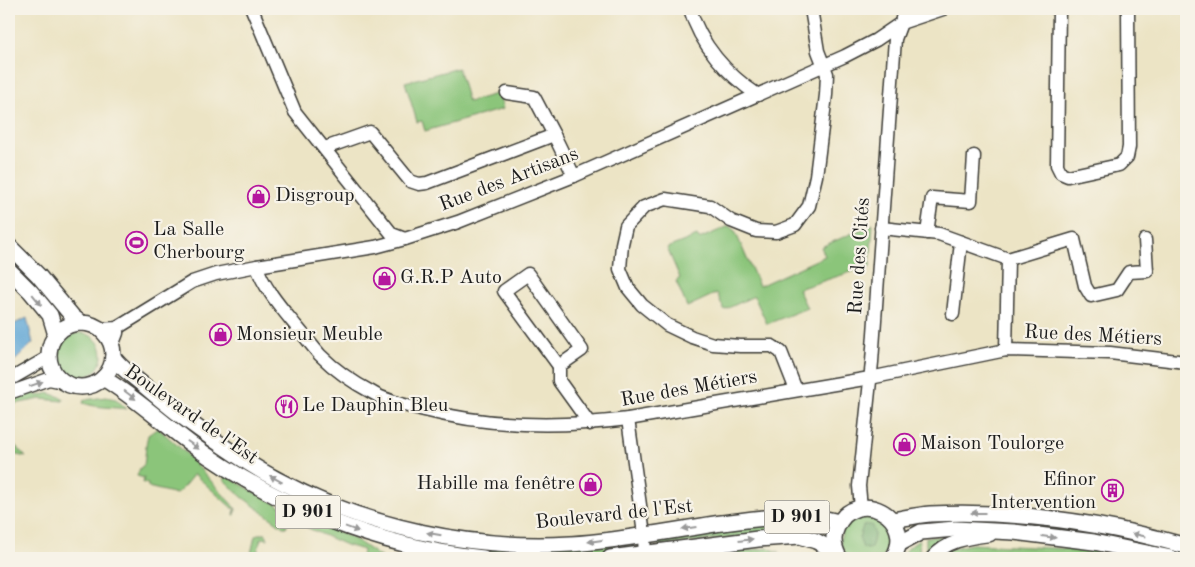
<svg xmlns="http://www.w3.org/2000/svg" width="1195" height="567" font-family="'Old Standard TT',serif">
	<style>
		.green { fill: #8bc57a; stroke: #54704b }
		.forest { fill: #70aa6a; stroke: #466343 }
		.water { fill: #5ea6d5; stroke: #3d6178 }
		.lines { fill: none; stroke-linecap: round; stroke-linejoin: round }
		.minor-casing { stroke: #3b3a35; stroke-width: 15 }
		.major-casing { stroke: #3b3a35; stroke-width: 18 }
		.minor { stroke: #fff; stroke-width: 12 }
		.major { stroke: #fff; stroke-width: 15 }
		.oneway { fill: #999 }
		.labels { text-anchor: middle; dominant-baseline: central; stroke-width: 4.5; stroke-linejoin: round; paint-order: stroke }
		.shield { fill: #f7f3e8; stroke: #5e5c59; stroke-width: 1 }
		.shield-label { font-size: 19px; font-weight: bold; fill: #1c1c1c }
		.street-label { font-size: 20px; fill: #1c1c1c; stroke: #f7f3e8 }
		.poi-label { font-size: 20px; fill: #1c1c1c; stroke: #f7f3e8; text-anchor: start }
	</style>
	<rect width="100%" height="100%" fill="#f7f3e8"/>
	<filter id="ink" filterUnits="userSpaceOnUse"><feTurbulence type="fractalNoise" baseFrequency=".02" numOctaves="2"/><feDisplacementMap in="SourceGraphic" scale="10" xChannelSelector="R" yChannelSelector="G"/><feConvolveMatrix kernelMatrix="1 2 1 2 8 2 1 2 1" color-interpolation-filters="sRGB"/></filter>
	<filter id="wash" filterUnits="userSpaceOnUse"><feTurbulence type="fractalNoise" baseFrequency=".0096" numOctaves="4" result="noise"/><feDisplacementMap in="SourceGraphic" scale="20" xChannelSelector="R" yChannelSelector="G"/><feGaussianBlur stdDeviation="1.12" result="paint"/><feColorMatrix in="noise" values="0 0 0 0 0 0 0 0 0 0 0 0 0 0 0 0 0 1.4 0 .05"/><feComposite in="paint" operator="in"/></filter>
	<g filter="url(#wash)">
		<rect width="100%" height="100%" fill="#ece4c5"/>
		<g class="green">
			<polygon points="458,68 468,102 499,93 503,109 425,131 422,121 417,122 405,82"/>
			<polygon points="873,224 870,266 798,289 807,308 767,324 754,296 724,310 717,293 687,307 676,281 680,278 667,248 697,236 699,239 729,226 735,231 759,286 825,256 821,247"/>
			<polygon points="9,253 48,296 46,298 9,261"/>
			<circle cx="80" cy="355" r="22"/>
			<polygon points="33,389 37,396 49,393 63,398 63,401 41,399 9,405 9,401"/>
			<path d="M106,397L116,399L127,409C112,407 97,408 83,403L84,400Z"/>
			<polygon points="158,406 184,424 395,532 616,544 617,551 560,556 511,555 450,548 394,536 298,502 205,447 156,407"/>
			<path d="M158,428L187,454L236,509L235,515H234L235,508H232L194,474L180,491L176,494L148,487V484L143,483L144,478L137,476L140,468L144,465C146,454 145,445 148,435Z"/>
			<polygon points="9,439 26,457 13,454 9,470"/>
			<polygon points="226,476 298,516 353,538 382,558 362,556 363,550 346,545 290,520 286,527 283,527 242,497 224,480"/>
			<path d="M860,515C886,514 901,539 881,558H850C833,543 841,523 860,515Z"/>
			<path d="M935,517L1022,523L1098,534L1186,552V557C1140,547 1094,539 1047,533C1008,527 966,520 926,524L925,519Z"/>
			<polygon points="798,522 798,530 659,546 658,541 726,531 749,526"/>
			<polygon points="258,534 266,534 268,539 261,538 256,558 250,558 255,536"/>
			<polygon points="958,536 937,544 926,556 926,537"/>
			<polygon points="919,540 920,558 901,558 908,548"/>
			<polygon points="972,544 1091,550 1132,558 1028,558 969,551 963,554 962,558 939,558 949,549"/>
			<polygon points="768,548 779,552 725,558 687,558"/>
		</g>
		<path class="forest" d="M866,525H871C876,532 874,540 871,547L868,549L863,548L859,538L863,526Z"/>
		<polygon class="water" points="27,318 33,343 17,359 9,363 12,325"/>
	</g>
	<g filter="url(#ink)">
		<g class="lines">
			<defs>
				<g id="minor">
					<polyline points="252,9 295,112 392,234 405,239"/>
					<path d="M690,9C700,44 727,75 758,95"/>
					<polyline points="1059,9 1057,165 1061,173 1068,176 1119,165 1127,157 1129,147 1128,9"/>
					<polyline points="507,93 534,97 554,135"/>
					<polyline points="325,148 370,132 410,181 419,184 427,183 554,135 574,176"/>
					<polyline points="881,228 939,234 1008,259 1006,350"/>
					<polyline points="927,233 932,198 971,201 974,156"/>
					<polyline points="1008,259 1074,239 1085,286 1091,296 1117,290 1129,272 1147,271 1145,240"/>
					<path d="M257,266C262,286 283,310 296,326C304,335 312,346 320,355C335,370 354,383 373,393C386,401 404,405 420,409C488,427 557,428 628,419L870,378L1006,350L1110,353L1186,362"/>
					<polygon points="528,274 582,350 559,366 504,291"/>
					<polyline points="953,314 961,242"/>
					<polyline points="99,329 117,328 192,282 216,274 257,266 375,247 405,239 458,222 574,176 845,56 876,40 901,23 943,9"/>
					<polyline points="112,346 117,333 117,328"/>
					<polyline points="559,366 559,381 590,424"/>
					<polyline points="9,380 49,357"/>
					<polyline points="796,390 781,352 772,346 740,346 713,344 692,337 667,325 642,305 628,288 620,269 622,244 626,226 644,207 665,199 710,206 731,221 756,231 776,232 795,225 809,206 816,176 826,95 827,74 818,51 811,9"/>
					<polyline points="9,393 49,379 64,382"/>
					<polyline points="628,419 644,534 645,558"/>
					<polyline points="861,508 859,486 872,362 895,39 901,23 904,9"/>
					<path d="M932,558C947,540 968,538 990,535"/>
				</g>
				<g id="major">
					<polyline points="9,246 38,275 73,317 81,323"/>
					<polyline points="9,270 31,292 50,315 56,335"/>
					<circle cx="81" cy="355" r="32"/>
					<path d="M113,357C119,366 128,372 136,379C152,392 168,406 184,418C214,440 244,462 276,479C364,527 471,550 571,544C620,541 673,530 722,523C761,518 801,512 839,522"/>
					<path d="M103,378C135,397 161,422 191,444C276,506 378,547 483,558"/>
					<path d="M893,520C905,518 918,515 930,514C1016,510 1104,523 1186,546"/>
					<polyline points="899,544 921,532 955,529 1014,532 1094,542 1171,558"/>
					<path d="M839,557C834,548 832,537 837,527C856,485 918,517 893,558"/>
					<polyline points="610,558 758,539 800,536 816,541 836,552"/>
				</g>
			</defs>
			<use href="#minor" class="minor-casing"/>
			<use href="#major" class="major-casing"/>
			<use href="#minor" class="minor"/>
			<use href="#major" class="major"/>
		</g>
		<defs><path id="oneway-solid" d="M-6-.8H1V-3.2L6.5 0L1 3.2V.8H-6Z" transform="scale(1.25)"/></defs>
		<g class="oneway">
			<use href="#oneway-solid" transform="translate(37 300) rotate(51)"/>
			<use href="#oneway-solid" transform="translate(36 384) rotate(-19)"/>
			<use href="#oneway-solid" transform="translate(130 395) rotate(37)"/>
			<use href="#oneway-solid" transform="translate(193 445) rotate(35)"/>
			<use href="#oneway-solid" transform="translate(276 479) rotate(-151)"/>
			<use href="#oneway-solid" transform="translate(978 513) rotate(180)"/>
			<use href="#oneway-solid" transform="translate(689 528) rotate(172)"/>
			<use href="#oneway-solid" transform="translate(352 529) rotate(20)"/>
			<use href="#oneway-solid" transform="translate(434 534) rotate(-170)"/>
			<use href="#oneway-solid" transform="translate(1139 535) rotate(-167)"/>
			<use href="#oneway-solid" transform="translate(1049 537) rotate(7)"/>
			<use href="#oneway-solid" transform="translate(746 540) rotate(-8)"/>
			<use href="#oneway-solid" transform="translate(595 541) rotate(173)"/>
		</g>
	</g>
	<defs>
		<symbol id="shop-ring" viewBox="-11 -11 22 22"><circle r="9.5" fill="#f7f3e8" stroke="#b5179e" stroke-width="1.5"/><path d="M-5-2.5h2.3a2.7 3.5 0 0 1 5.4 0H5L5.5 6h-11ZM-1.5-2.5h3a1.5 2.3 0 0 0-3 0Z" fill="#b5179e"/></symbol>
		<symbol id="stadium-ring" viewBox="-11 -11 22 22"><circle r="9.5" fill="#f7f3e8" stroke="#b5179e" stroke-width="1.5"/><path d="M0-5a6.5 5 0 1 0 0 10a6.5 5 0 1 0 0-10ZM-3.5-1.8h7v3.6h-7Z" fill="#b5179e"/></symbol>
		<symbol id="restaurant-ring" viewBox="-11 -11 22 22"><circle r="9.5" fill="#f7f3e8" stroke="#b5179e" stroke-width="1.5"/><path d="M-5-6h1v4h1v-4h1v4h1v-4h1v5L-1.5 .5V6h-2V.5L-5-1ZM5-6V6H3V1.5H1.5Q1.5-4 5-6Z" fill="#b5179e"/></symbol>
		<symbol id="building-ring" viewBox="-11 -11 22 22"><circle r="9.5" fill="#f7f3e8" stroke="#b5179e" stroke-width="1.5"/><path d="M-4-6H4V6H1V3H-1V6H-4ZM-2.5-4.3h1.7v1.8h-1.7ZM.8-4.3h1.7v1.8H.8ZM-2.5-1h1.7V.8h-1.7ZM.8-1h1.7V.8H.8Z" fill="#b5179e"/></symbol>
	</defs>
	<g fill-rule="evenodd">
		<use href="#shop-ring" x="246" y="184" width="25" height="25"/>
		<use href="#stadium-ring" x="124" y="230" width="25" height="25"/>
		<use href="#shop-ring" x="372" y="266" width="25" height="25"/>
		<use href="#shop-ring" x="208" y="322" width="25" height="25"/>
		<use href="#restaurant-ring" x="274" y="394" width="25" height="25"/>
		<use href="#shop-ring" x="892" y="432" width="25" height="25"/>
		<use href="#shop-ring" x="578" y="472" width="25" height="25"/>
		<use href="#building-ring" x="1100" y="478" width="25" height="25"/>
	</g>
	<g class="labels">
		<g class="shield">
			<rect x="275.5" y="495.5" width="65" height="33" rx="4"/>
			<rect x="764.5" y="500.5" width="65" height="33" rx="4"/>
		</g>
		<g class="shield-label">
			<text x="308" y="512">D 901</text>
			<text x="797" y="517">D 901</text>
		</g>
		<g class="street-label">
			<text transform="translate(509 180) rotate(-21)">Rue des Artisans</text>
			<text transform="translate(860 256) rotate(-86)">Rue des Cités</text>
			<text transform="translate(1093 336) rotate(3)">Rue des Métiers</text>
			<text transform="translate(689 389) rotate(-10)">Rue des Métiers</text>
			<text transform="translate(191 415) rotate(35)">Boulevard de l'Est</text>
			<text transform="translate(614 515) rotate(-6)">Boulevard de l'Est</text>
		</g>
		<g class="poi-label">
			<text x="275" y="196">Disgroup</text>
			<text x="153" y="230">La Salle<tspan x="153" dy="23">Cherbourg</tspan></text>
			<text x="400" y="278">G.R.P Auto</text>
			<text x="236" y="335">Monsieur Meuble</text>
			<text x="302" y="406">Le Dauphin Bleu</text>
			<text x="920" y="444">Maison Toulorge</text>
			<text x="1096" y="480" text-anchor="end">Efinor<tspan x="1096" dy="23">Intervention</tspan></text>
			<text x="575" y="484" text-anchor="end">Habille ma fenêtre</text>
		</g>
	</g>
	<rect width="1195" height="567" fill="none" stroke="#f7f3e8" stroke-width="30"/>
</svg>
